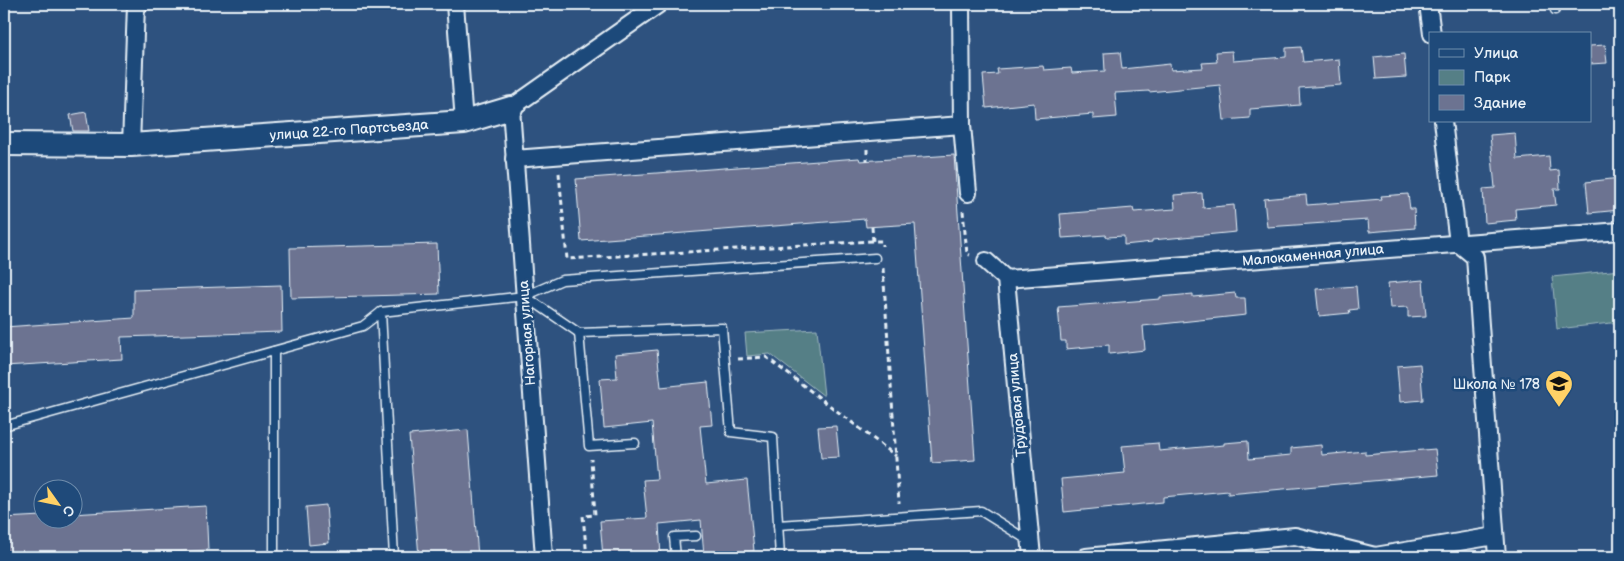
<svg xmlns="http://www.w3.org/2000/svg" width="1624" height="561" font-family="'Balsamiq Sans',sans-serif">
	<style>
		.green { fill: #557f86; stroke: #9eb8bf }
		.building { fill: #6c7391; stroke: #e8f1f8 }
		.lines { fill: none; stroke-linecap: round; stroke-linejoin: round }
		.lane-casing { stroke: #e8f1f8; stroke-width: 11 }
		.street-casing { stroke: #e8f1f8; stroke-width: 20 }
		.secondary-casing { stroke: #e8f1f8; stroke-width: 26 }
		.path { stroke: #e8f1f8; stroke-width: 3; stroke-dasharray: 5 4; stroke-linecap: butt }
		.lane { stroke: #1f4a7a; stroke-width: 8 }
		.street { stroke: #1f4a7a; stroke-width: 16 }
		.secondary { stroke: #1f4a7a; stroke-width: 22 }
		.labels { text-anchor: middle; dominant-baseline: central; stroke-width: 5; stroke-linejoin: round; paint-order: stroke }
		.street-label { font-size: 14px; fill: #e8f1f8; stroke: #1f4a7a }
		.poi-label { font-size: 14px; fill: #e8f1f8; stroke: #1f4a7a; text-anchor: end }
	</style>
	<rect width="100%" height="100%" fill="#2e527f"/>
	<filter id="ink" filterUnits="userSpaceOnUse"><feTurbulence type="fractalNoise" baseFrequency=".02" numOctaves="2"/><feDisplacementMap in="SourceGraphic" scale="10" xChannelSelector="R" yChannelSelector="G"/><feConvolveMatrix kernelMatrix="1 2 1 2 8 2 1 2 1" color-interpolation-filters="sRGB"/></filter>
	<g filter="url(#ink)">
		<g class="green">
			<polygon points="1620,270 1620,322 1557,329 1552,277"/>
			<polygon points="817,329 824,396 770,354 747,356 745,333"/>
		</g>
		<g class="building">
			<polygon points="1605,45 1607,63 1590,64 1590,46"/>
			<polygon points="1301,47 1303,62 1339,59 1341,85 1299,88 1300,105 1250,109 1250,118 1224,120 1220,85 1149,92 1149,91 1115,93 1117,117 1093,119 1093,114 1035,119 1034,103 986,108 983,75 998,74 997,69 1043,66 1044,70 1071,68 1072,73 1105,71 1104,53 1120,52 1122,69 1170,64 1171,70 1203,68 1202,63 1217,62 1216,52 1232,51 1233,61 1286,57 1286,48"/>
			<polygon points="1404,54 1406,77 1376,79 1374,57"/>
			<polygon points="86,112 89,131 73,131 70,115"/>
			<polygon points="1515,133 1517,159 1549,156 1550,171 1559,170 1560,189 1554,189 1556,205 1515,209 1516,220 1485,223 1483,189 1495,188 1490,135"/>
			<polygon points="954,155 975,460 932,463 915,224 866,227 865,219 581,241 576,179 859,158 860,161"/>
			<polygon points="1620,178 1620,210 1589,213 1586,182"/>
			<polygon points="1202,193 1203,208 1234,205 1236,232 1152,240 1152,242 1124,245 1124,236 1107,237 1106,235 1062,238 1060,214 1133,208 1134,212 1175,209 1174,195"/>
			<polygon points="1408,194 1410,209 1414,209 1415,228 1369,232 1368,220 1267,227 1264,199 1306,195 1307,205 1382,199 1381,196"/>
			<polygon points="437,244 439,294 291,298 290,248"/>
			<polygon points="1423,280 1426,316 1408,317 1408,307 1390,308 1388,283"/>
			<polygon points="281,285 282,332 121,337 122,359 4,366 4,327 134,318 134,290"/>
			<polygon points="1356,286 1358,309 1349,310 1350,313 1319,316 1316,289"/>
			<polygon points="1235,293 1236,298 1245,298 1246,315 1143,326 1145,350 1109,354 1109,345 1066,349 1066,341 1061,341 1058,307 1160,299 1160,297 1193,294 1193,297"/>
			<polygon points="657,350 661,387 708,382 712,425 700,426 706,484 747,480 754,551 704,556 701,520 659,524 661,557 603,557 600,521 647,518 643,480 657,479 652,423 604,428 600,379 617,378 615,354"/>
			<polygon points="1420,364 1423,400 1400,402 1397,366"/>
			<polygon points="836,426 839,457 821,458 818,427"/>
			<polygon points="468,430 478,557 419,557 409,435"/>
			<polygon points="1248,441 1249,459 1291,455 1291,448 1321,445 1322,455 1365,451 1365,455 1435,449 1438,475 1228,494 1228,491 1163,497 1163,502 1064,512 1061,479 1125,473 1122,446 1158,443 1159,451 1224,445 1224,443"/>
			<polygon points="326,505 329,543 309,545 306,507"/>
			<polygon points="206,506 208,550 78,557 4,557 4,518 42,516 42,518 72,518 72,514"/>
		</g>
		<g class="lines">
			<defs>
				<g id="lane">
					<polyline points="1555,10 1556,4"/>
					<polyline points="525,296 579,333 722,328 731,432 773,437 780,557"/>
					<polyline points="579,333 589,446 635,443"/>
					<polyline points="274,351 274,557"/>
					<polyline points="4,426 363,326 381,312"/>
					<polyline points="778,525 981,511 1029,541"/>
					<polyline points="245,557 274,556"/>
					<polyline points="394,557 381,312 525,296 562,280 875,258"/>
					<polyline points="676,557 674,537 696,536"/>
				</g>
				<g id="street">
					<polyline points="455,4 464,122"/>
					<polyline points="961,4 962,125 968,193"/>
					<polyline points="1428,4 1432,34"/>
					<polyline points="1443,121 1458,243 1475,257 1497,557"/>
					<polyline points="131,145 136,5 140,4"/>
					<polyline points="514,159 962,125"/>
					<polyline points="986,261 1006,279 1032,557"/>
					<polyline points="1006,279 1620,231"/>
					<polyline points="544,557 511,108 659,4"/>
					<polyline points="1086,557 1295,536 1375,556 1495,536"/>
				</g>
				<polyline id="secondary" points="4,144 131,145 464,122 511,108"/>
			</defs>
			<use href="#lane" class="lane-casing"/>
			<use href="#street" class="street-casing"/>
			<use href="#secondary" class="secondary-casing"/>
			<g class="path">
				<polyline points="867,149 867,161"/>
				<polyline points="559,173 567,259 873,241 882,241 882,246"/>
				<polyline points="963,211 967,254 970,255"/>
				<polyline points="872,227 873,242"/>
				<polyline points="883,268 899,503"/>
				<polyline points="738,359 766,357 896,456"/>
				<polyline points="587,557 583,516 595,515 591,459"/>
			</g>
			<use href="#lane" class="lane"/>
			<use href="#street" class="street"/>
			<use href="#secondary" class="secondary"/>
		</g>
	</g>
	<defs>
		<symbol id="school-pin" viewBox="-11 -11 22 30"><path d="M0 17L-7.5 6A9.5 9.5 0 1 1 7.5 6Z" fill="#ffd166" stroke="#1f4a7a"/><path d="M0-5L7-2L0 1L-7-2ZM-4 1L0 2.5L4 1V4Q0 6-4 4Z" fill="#111"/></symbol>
	</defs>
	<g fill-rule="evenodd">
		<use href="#school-pin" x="1543" y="368" width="32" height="43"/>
	</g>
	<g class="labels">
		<g class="street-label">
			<text transform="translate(349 130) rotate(-4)">улица 22-го Партсъезда</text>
			<text transform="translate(1313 255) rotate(-5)">Малокаменная улица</text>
			<text transform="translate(527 333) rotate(-94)">Нагорная улица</text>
			<text transform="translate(1017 405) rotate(-95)">Трудовая улица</text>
		</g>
		<g class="poi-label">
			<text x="1540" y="384">Школа № 178</text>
		</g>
	</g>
	<rect width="1624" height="561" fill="none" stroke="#1f4a7a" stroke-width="20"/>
	<rect x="10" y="10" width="1604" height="541" fill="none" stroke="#e8f1f8" stroke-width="2" filter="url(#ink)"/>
	<rect x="1429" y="32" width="162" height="90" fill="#1f4a7a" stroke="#6f8dac"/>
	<rect x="1439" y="49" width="25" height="8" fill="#1f4a7a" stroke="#6f8dac"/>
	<text x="1474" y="58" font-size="15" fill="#e8f1f8">Улица</text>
	<rect x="1439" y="70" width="25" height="15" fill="#557f86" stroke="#6f8dac"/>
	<text x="1474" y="82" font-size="15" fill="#e8f1f8">Парк</text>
	<rect x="1439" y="95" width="25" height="15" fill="#6c7391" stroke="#6f8dac"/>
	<text x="1474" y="108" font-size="15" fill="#e8f1f8">Здание</text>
	<g transform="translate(58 504) rotate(123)"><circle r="24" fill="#1f4a7a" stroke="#6f8dac"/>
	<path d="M0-4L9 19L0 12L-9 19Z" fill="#ffd166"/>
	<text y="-8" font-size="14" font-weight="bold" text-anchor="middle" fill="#e8f1f8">С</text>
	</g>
</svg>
